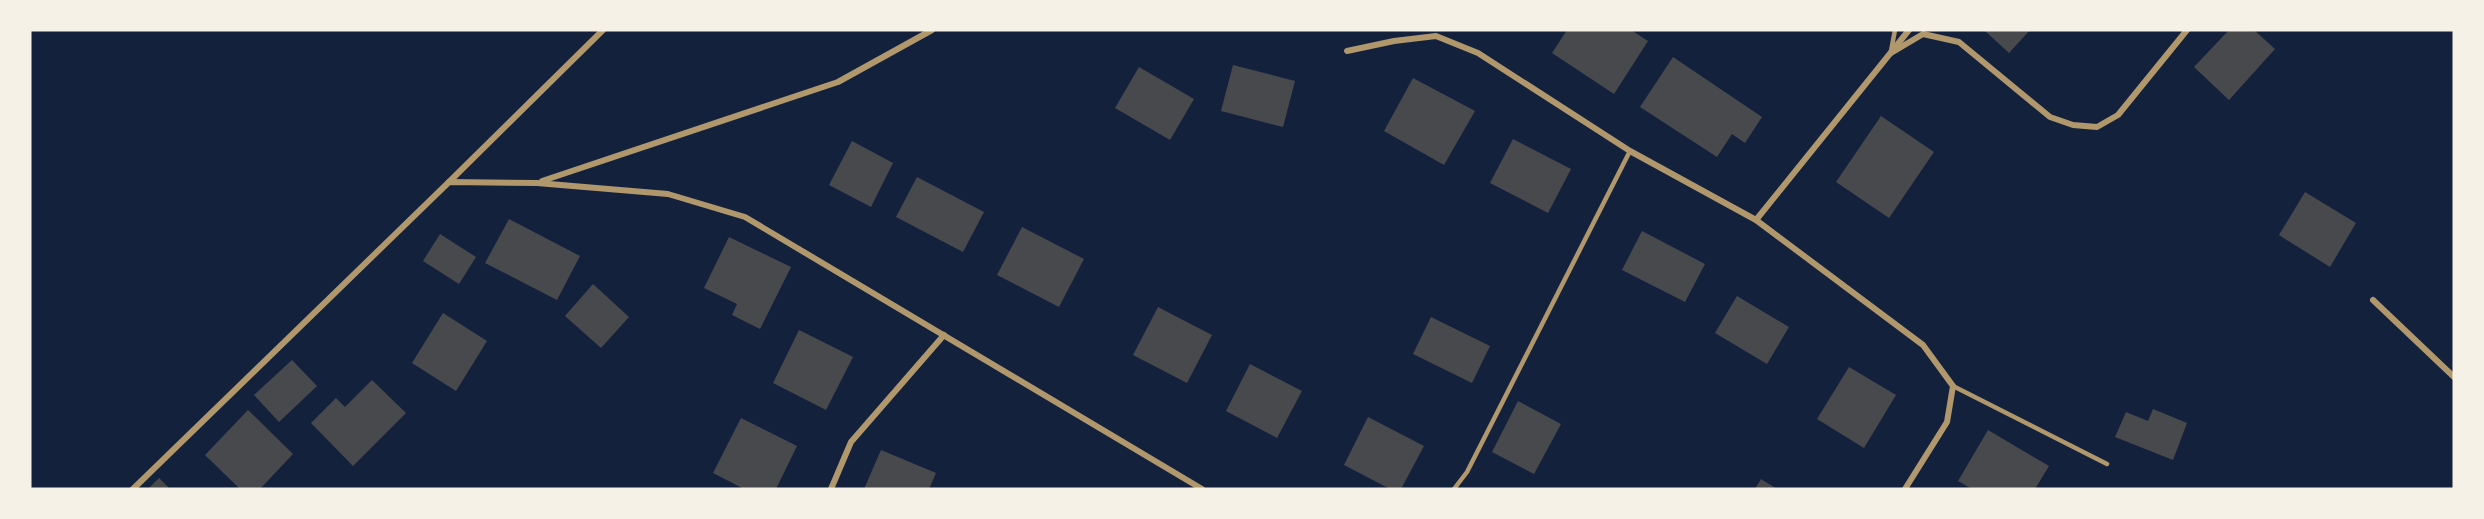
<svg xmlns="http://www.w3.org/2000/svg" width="2484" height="519" font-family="'Roboto Condensed',sans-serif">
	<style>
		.building { fill: #48494c }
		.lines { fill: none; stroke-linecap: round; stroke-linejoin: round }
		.service { stroke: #b1986c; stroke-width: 4.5 }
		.minor { stroke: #b1986c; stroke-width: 6 }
	</style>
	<rect width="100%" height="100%" fill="#14213d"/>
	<g class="building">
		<polygon points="1567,30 1631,30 1648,41 1614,94 1552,53"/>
		<polygon points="1984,30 2030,30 2009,53"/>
		<polygon points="2229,30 2254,30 2275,49 2229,100 2194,67"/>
		<polygon points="1673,57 1762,117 1745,143 1732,134 1717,157 1640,107"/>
		<polygon points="1233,65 1295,81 1283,127 1221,111"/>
		<polygon points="1139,67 1194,99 1170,140 1115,108"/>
		<polygon points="1413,78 1475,111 1444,165 1384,131"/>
		<polygon points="1881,116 1934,152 1889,218 1836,182"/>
		<polygon points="1513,139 1571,169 1548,213 1490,183"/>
		<polygon points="852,141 893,163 871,207 829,185"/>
		<polygon points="917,177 984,212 963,252 896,217"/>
		<polygon points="2305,192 2356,223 2330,267 2279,235"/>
		<polygon points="509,219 580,256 557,300 485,263"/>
		<polygon points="1022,227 1084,259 1059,307 997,275"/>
		<polygon points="1642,231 1705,264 1685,302 1622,270"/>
		<polygon points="440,234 476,257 459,284 423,261"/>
		<polygon points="729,237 791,267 760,329 732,315 737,304 704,288"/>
		<polygon points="593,284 629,317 601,348 565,316"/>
		<polygon points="1737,296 1789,327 1767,364 1715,333"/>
		<polygon points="1158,307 1212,335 1187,383 1133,355"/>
		<polygon points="443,313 487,341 456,391 412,363"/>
		<polygon points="1431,317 1490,346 1472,383 1413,354"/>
		<polygon points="799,330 853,357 826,410 773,383"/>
		<polygon points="292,360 317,386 279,422 254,395"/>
		<polygon points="1250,364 1302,391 1277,438 1226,411"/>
		<polygon points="1849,367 1896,395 1864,448 1817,419"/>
		<polygon points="372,380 406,413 353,466 311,423 336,398 345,407"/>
		<polygon points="1518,401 1561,424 1534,474 1492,452"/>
		<polygon points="2153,409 2187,423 2173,460 2115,437 2126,412 2148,421"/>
		<polygon points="248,410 293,454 260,489 240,489 205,455"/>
		<polygon points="1368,417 1424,446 1401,489 1390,489 1344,465"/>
		<polygon points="741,418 797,446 776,489 744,489 713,473"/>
		<polygon points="1988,430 2049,466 2035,489 1972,489 1958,481"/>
		<polygon points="881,450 936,473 929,489 864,489"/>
		<polygon points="159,478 170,489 148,489"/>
		<polygon points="1761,479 1777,489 1755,489"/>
	</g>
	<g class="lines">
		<g class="service">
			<polyline points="1891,51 1895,30"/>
			<polyline points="1953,386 2107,464"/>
			<polyline points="1454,489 1467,472 1630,151"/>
		</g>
		<g class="minor">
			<polyline points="1347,51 1394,41 1436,36 1478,53 1630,151 1756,220 1923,345 1953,386 1947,422 1905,489"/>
			<polyline points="1891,53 1923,34 1959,42 2050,117 2073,125 2097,127 2118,115 2187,30"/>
			<polyline points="542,181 838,82 932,30"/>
			<polyline points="449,182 603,30"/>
			<polyline points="1756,220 1909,30"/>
			<polyline points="2373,300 2454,377"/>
			<polyline points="133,489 449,182 537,183 668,194 745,217 1202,489"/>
			<polyline points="831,489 851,442 944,335"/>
		</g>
	</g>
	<rect width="2484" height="519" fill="none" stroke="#f6f1e7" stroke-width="63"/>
</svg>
